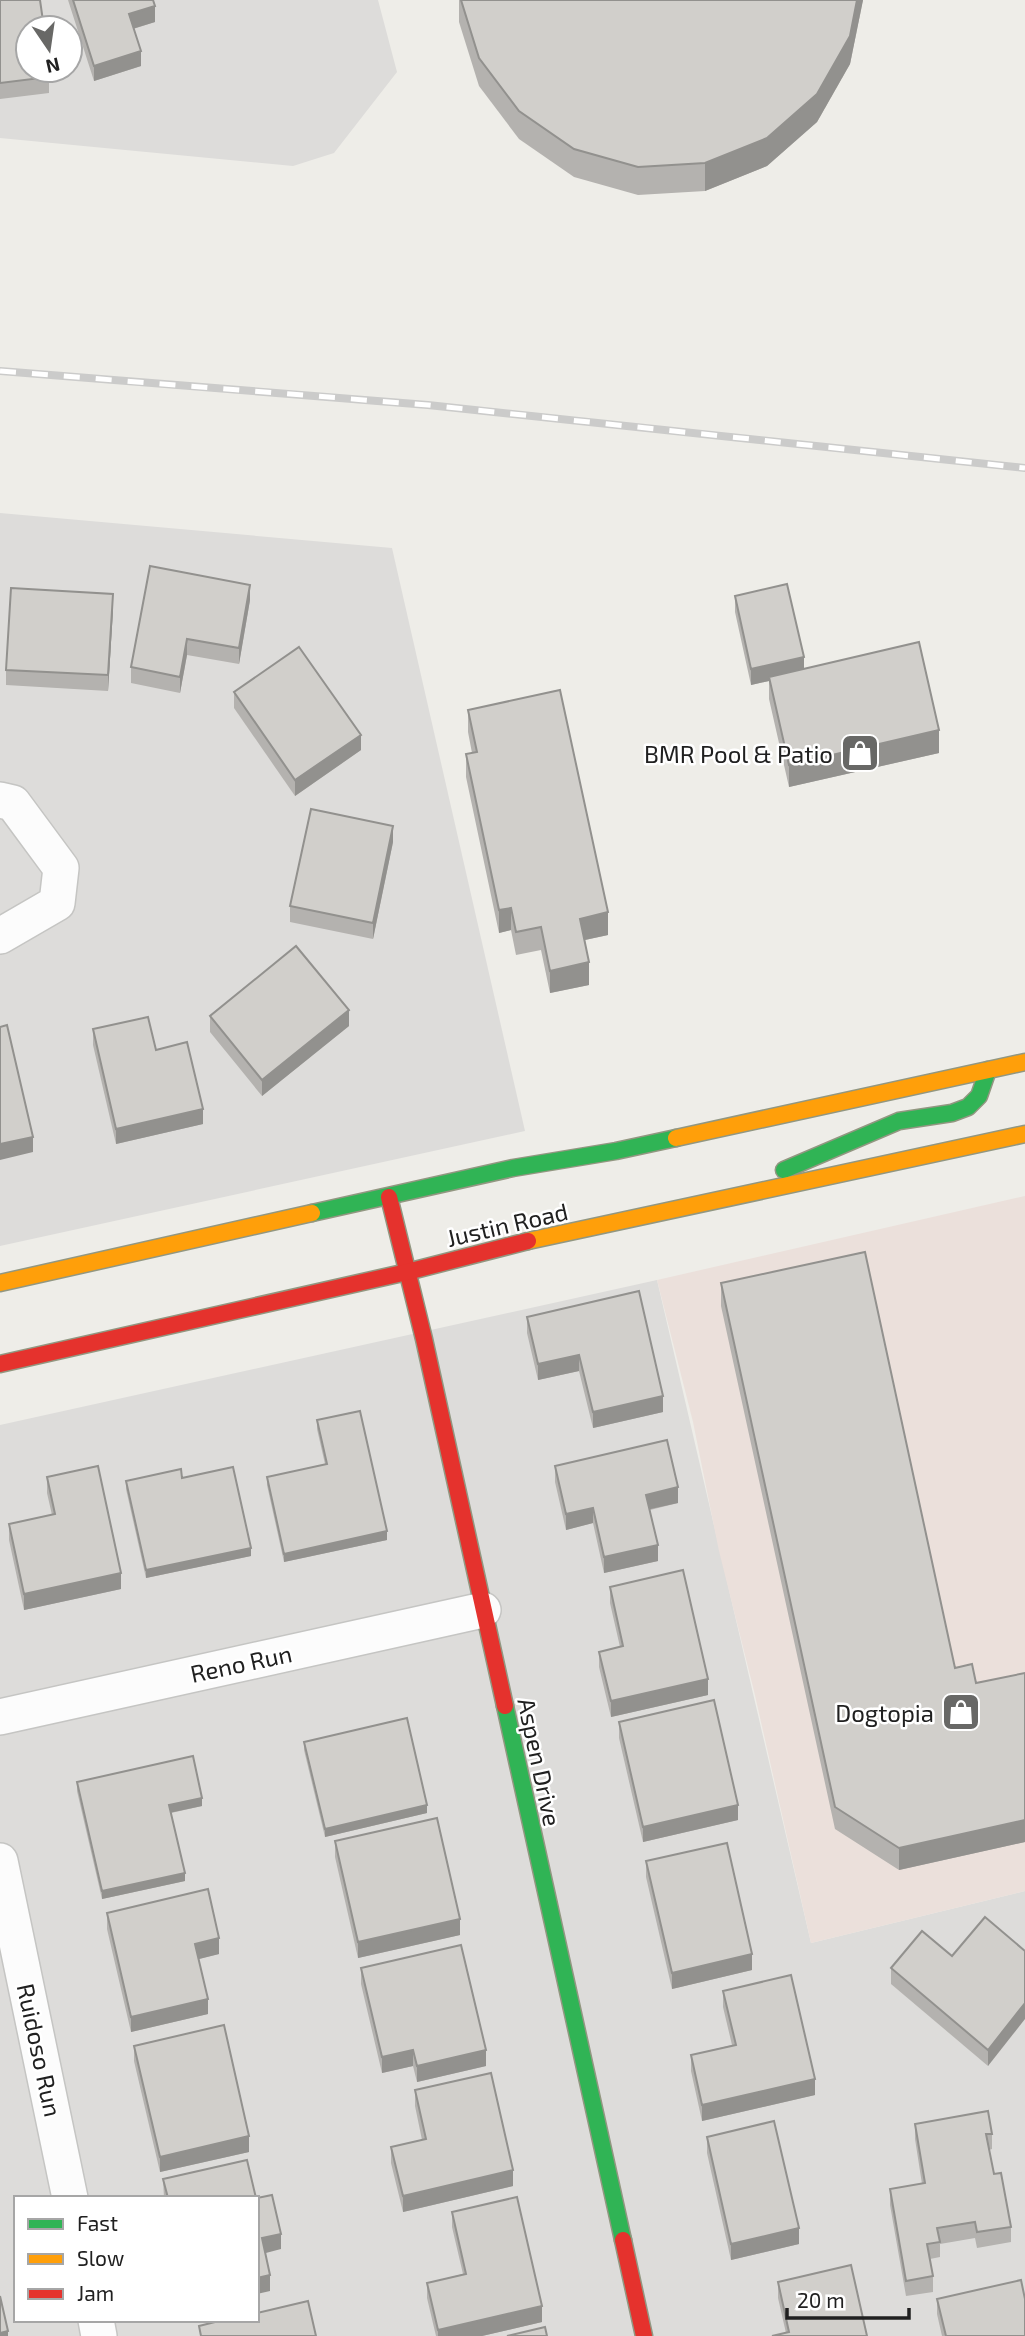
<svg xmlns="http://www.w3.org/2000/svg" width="1025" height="2336" font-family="'Exo 2',sans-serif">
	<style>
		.residential { fill: #dddcda; fill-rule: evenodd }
		.commercial { fill: #ebe0db }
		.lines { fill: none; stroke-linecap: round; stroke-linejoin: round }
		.street-casing { stroke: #c5c5c3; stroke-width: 38 }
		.fast-casing { stroke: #929781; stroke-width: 19 }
		.slow-casing { stroke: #929781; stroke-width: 19 }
		.jam-casing { stroke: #929781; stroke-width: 19 }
		.street { stroke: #fcfcfc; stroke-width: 35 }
		.fast { stroke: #30b455; stroke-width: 16 }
		.slow { stroke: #ff9f0a; stroke-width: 16 }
		.jam { stroke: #e5322d; stroke-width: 16 }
		.rail-casing { stroke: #cbcbca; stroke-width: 8 }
		.rail { stroke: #fff; stroke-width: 5; stroke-dasharray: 16; stroke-linecap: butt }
		.wall { fill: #b4b2af }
		.shaded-wall { fill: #92918e }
		.building { fill: #d1cfcb; stroke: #92918e; stroke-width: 2 }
		.labels { text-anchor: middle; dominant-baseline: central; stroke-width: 5; stroke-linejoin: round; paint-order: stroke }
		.poi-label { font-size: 24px; fill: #202020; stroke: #fff; text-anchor: end }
		.street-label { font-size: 24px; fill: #202020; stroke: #fff }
	</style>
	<rect width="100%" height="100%" fill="#eeede8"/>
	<g class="residential">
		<path d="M0,0H378L397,72L334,153L293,166L0,138ZM28,28H70V70H28Z"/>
		<polygon points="0,513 392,548 525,1131 0,1246"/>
		<path d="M657,1280L811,1943L1025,1891V2336H0V1425ZM16,2198H257V2320H16Z"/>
	</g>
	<polygon class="commercial" points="1025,1196 1025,1891 811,1943 754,1691 719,1551 693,1422 657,1280"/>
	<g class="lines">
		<defs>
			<g id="street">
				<polyline points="0,800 13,803 61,868 57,903 0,936"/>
				<polyline points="0,1717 483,1610"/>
				<polyline points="0,1861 70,2198"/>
				<polyline points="96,2320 99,2336"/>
			</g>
			<g id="fast">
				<polyline points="784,1170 899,1121 952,1113 968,1107 979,1096 988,1070"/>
				<polyline points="312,1213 513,1168 616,1151 676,1138"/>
				<polyline points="505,1706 623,2240"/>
			</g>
			<g id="slow">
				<polyline points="676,1138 1025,1062"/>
				<polyline points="528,1241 1025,1134"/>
				<polyline points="0,1283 312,1213"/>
			</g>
			<g id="jam">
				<polyline points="389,1197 424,1339 505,1706"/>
				<polyline points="0,1364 407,1272 528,1241"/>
				<polyline points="623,2240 644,2336"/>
			</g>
		</defs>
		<use href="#street" class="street-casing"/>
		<use href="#fast" class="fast-casing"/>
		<use href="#slow" class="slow-casing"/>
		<use href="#jam" class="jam-casing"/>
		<use href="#street" class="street"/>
		<use href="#fast" class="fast"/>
		<use href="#slow" class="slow"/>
		<use href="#jam" class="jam"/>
		<defs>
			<polyline id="rail" points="0,371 428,405 1025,468"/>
		</defs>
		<use href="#rail" class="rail-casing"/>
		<use href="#rail" class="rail"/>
	</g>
	<g class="wall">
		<polygon points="0,0 49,77 49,93 0,99"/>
		<polygon points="68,0 153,0 155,22 133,29 141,66 94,81"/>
		<polygon points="459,0 863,0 850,64 817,122 767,166 705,191 638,195 574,177 519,139 479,86 459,22"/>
		<polygon points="735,596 804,669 939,753 789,787 769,699 769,681 751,685 735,612"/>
		<polygon points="250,600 239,664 187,655 180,693 131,683 131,667"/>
		<polygon points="113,610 108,691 6,685 6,670"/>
		<polygon points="234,692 361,750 295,796 234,708"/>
		<polygon points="468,710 608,935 585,940 589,985 550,993 541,950 516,955 511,930 499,933 466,777 466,754 472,753 468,732"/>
		<polygon points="393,842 373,939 290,922 290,906"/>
		<polygon points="210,1016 349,1026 262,1096 210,1032"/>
		<polygon points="93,1029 156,1050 203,1124 116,1144 93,1045"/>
		<polygon points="721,1283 955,1668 976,1683 1025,1673 1025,1842 899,1870 835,1829 721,1306"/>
		<polygon points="527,1317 663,1412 593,1428 579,1371 538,1380 527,1333"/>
		<polygon points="317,1420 387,1540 284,1562 267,1485 267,1477 325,1464 317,1429"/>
		<polygon points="555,1466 678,1503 650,1510 658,1561 604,1573 593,1523 566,1530 555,1482"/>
		<polygon points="47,1477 121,1589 24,1610 9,1540 9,1524 52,1515 47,1493"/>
		<polygon points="182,1478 251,1556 146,1578 126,1489 126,1481"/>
		<polygon points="610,1587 708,1695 611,1717 599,1667 599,1652 620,1647 610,1603"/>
		<polygon points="619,1722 738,1820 643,1842 619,1738"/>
		<polygon points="304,1742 427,1813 325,1837 304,1750"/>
		<polygon points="77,1782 202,1806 171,1813 185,1881 102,1899 77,1791"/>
		<polygon points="335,1841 460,1935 358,1958 335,1857"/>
		<polygon points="646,1861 752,1970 672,1989 646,1877"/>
		<polygon points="107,1913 219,1954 199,1959 208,2014 131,2032 107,1929"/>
		<polygon points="1025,1951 988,2066 891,1984 891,1968 952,1956"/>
		<polygon points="361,1968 486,2066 417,2082 413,2066 382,2073 361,1984"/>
		<polygon points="723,1991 815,2095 702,2121 691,2071 691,2055 732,2045 723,2007"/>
		<polygon points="134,2046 249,2152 160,2172 134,2061"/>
		<polygon points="415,2090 513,2186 403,2212 391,2163 391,2147 422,2140 415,2106"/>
		<polygon points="915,2124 992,2134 992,2149 989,2150 994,2174 1011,2227 1011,2242 977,2248 975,2238 940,2244 940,2257 930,2259 933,2276 933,2292 906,2296 890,2205 890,2189 922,2184 915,2139"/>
		<polygon points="707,2137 799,2244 731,2260 707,2153"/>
		<polygon points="163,2179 256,2198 164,2198"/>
		<polygon points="452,2212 542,2322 482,2336 436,2336 427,2298 427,2283 463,2274 452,2227"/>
		<polygon points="778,2282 867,2336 786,2333 778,2298"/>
		<polygon points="937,2299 1025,2336 942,2336 937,2314"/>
	</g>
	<g class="shaded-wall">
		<polygon points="857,0 863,0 850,64 817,122 767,166 705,191 705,163"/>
		<polygon points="155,6 155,22 129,30 129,14"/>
		<polygon points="141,51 141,66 94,81 94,66"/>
		<polygon points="250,585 250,600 239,664 239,648"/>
		<polygon points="113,594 113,610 108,691 108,675"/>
		<polygon points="187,639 187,655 180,693 180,677"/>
		<polygon points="804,657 804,672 769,677 769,681 751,685 751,669"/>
		<polygon points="939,730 939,753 789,787 789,765"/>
		<polygon points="361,735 361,750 295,796 295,780"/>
		<polygon points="393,826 393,842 373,939 373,923"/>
		<polygon points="511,908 511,930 499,933 499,910"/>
		<polygon points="608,912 608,935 580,941 580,919"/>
		<polygon points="589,962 589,985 550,993 550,971"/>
		<polygon points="349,1010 349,1026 262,1096 262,1080"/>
		<polygon points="203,1109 203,1124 116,1144 116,1129"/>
		<polygon points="33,1137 33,1152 0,1160 0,1144"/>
		<polygon points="579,1355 579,1371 538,1380 538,1364"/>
		<polygon points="663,1396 663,1412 593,1428 593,1412"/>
		<polygon points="678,1487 678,1503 646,1510 646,1495"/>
		<polygon points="593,1508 593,1523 566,1530 566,1514"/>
		<polygon points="387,1531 387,1540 284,1562 284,1554"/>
		<polygon points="658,1545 658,1561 604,1573 604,1557"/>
		<polygon points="251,1548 251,1556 146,1578 146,1570"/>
		<polygon points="121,1573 121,1589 24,1610 24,1594"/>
		<polygon points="708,1679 708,1695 611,1717 611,1701"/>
		<polygon points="202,1798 202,1806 169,1813 169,1805"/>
		<polygon points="427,1805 427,1813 325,1837 325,1829"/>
		<polygon points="738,1805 738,1820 643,1842 643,1827"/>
		<polygon points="1025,1820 1025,1842 899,1870 899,1848"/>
		<polygon points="185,1873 185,1881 102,1899 102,1891"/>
		<polygon points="460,1919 460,1935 358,1958 358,1942"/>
		<polygon points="219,1938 219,1954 195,1960 195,1944"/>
		<polygon points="752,1954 752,1970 672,1989 672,1973"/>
		<polygon points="208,1999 208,2014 131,2032 131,2017"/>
		<polygon points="1025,2003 1025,2019 988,2066 988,2050"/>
		<polygon points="413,2050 413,2066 382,2073 382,2057"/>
		<polygon points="486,2050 486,2066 417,2082 417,2066"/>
		<polygon points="815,2079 815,2095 702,2121 702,2105"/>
		<polygon points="249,2136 249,2152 160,2172 160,2157"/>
		<polygon points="513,2170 513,2186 403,2212 403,2196"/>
		<polygon points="799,2228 799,2244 731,2260 731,2244"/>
		<polygon points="281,2234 281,2249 262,2254 262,2238"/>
		<polygon points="270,2275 270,2291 257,2294 257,2278"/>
		<polygon points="542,2306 542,2322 482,2336 438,2336 438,2330"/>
		<polygon points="8,2331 8,2336 0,2336 0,2333"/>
	</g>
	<g class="building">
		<polygon points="0,0 40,0 44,28 28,28 28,70 48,70 49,77 0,83"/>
		<polygon points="73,0 153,0 155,6 129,14 141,51 94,66"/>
		<polygon points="461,0 857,0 850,36 817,94 767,138 705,163 638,167 574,149 519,111 479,58"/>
		<polygon points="150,566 250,585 239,648 187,639 180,677 131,667"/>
		<polygon points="787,584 804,657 751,669 735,596"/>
		<polygon points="11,588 113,594 108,675 6,670"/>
		<polygon points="919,642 939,730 789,765 769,677"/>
		<polygon points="299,647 361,735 295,780 234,692"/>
		<polygon points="560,690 608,912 580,919 589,962 550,971 541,927 516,932 511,908 499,910 466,754 477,752 468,710"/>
		<polygon points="311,809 393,826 373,923 290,906"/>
		<polygon points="296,946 349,1010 262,1080 210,1016"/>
		<polygon points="148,1017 156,1050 187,1042 203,1109 116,1129 93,1029"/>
		<polygon points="7,1025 33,1137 0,1144 0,1027"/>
		<polygon points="865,1252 955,1668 972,1664 976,1683 1025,1673 1025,1820 899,1848 835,1807 721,1283"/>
		<polygon points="639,1291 663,1396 593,1412 579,1355 538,1364 527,1317"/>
		<polygon points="360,1411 387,1531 284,1554 267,1477 327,1464 317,1420"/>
		<polygon points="667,1440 678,1487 646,1495 658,1545 604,1557 593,1508 566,1514 555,1466"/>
		<polygon points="98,1466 121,1573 24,1594 9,1524 55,1514 47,1477"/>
		<polygon points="233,1467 251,1548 146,1570 126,1481 181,1469 182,1478"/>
		<polygon points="683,1570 708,1679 611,1701 599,1652 623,1646 610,1587"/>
		<polygon points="714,1700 738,1805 643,1827 619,1722"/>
		<polygon points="407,1718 427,1805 325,1829 304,1742"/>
		<polygon points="193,1756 202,1798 169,1805 185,1873 102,1891 77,1782"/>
		<polygon points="437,1818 460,1919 358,1942 335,1841"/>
		<polygon points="727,1843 752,1954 672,1973 646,1861"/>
		<polygon points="208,1889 219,1938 195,1944 208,1999 131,2017 107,1913"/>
		<polygon points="985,1917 1025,1951 1025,2003 988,2050 891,1968 922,1931 952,1956"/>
		<polygon points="461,1945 486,2050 417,2066 413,2050 382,2057 361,1968"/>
		<polygon points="791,1975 815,2079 702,2105 691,2055 736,2045 723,1991"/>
		<polygon points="224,2025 249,2136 160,2157 134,2046"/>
		<polygon points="491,2073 513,2170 403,2196 391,2147 426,2139 415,2090"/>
		<polygon points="988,2111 992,2134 986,2134 994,2174 1001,2173 1011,2227 977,2232 975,2222 937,2228 940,2242 927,2244 933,2276 906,2281 890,2189 925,2183 915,2124"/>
		<polygon points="774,2121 799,2228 731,2244 707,2137"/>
		<polygon points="247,2160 256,2198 168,2198 163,2179"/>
		<polygon points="272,2195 281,2234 262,2238 270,2275 257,2278 257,2198"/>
		<polygon points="517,2197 542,2306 438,2330 427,2283 466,2274 452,2212"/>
		<polygon points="851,2265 867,2336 772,2336 789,2332 778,2282"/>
		<polygon points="1021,2280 1025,2299 1025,2336 946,2336 937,2299"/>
		<polygon points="0,2296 8,2331 0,2333"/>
		<polygon points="308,2301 316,2336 201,2336 199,2326 223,2320 257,2320 257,2313"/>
		<polygon points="545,2327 547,2336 507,2336"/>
	</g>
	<defs>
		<symbol id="shop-square" viewBox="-11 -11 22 22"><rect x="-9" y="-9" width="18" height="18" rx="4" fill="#686866" stroke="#fff"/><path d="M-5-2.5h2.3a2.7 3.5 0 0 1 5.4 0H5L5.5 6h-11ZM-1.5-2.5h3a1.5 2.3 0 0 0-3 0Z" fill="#fff"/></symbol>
	</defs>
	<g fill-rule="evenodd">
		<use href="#shop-square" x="838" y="731" width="44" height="44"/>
		<use href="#shop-square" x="939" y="1690" width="44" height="44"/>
	</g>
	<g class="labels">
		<g class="poi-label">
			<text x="833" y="753">BMR Pool &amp; Patio</text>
			<text x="934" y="1712">Dogtopia</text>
		</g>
		<g class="street-label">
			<text transform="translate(507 1224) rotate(-13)">Justin Road</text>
			<text transform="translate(241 1663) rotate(-12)">Reno Run</text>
			<text transform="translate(540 1762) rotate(78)">Aspen Drive</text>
			<text transform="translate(40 2050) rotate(78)">Ruidoso Run</text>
		</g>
	</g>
	<rect x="14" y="2196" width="245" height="126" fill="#ffffff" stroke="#a6a6a6" stroke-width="2"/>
	<rect x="28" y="2219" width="35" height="10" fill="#30b455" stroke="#a6a6a6" stroke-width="2"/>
	<text x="77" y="2231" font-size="21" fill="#202020">Fast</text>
	<rect x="28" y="2254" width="35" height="10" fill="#ff9f0a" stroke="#a6a6a6" stroke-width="2"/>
	<text x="77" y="2266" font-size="21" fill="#202020">Slow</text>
	<rect x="28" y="2289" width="35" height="10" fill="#e5322d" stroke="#a6a6a6" stroke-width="2"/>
	<text x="77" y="2301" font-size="21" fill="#202020">Jam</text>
	<g transform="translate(49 49) rotate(167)"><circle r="33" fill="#ffffff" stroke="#a6a6a6" stroke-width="2"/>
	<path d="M0-5L12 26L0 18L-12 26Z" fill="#686866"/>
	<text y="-10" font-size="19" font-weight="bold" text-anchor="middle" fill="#202020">N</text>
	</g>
	<path d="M787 2308v10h122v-10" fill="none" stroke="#202020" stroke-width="3.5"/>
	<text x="797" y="2308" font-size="21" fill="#202020" stroke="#ffffff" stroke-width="5" paint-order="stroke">20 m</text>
</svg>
